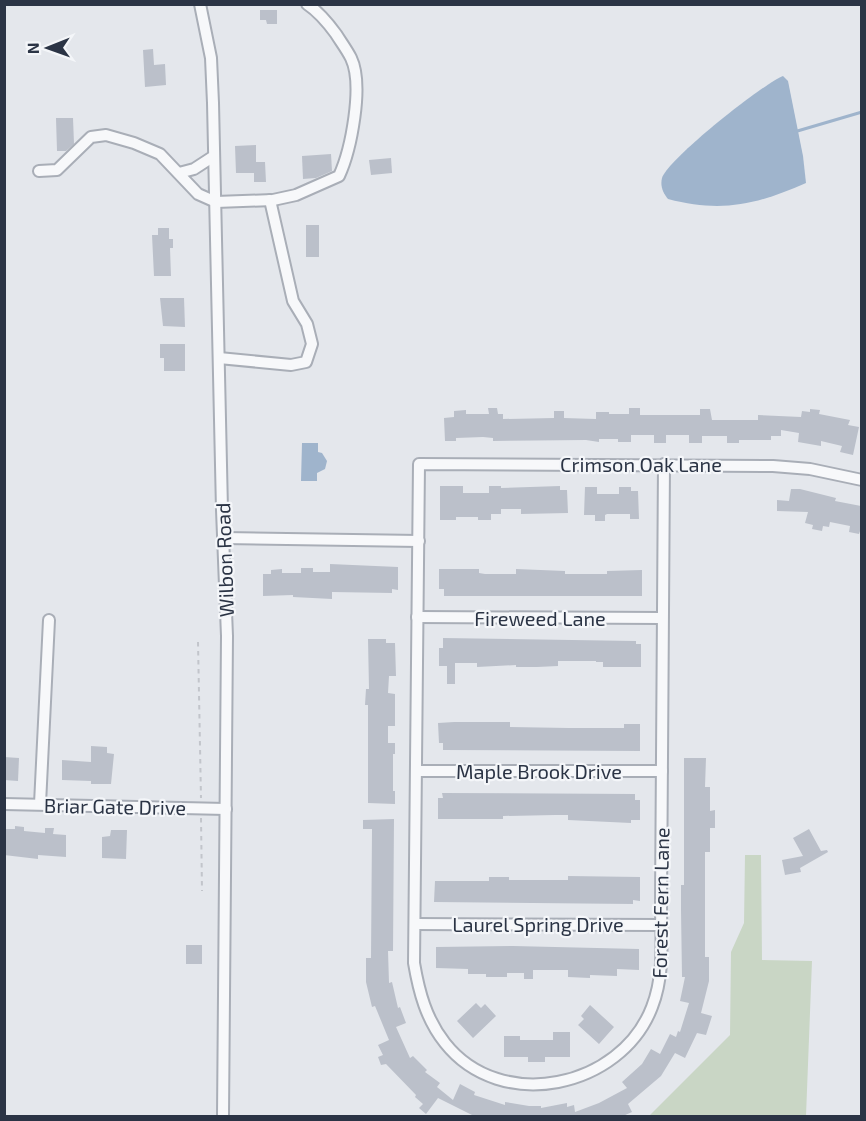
<svg xmlns="http://www.w3.org/2000/svg" width="866" height="1121" font-family="'Exo 2',sans-serif">
	<style>
		.green { fill: #c9d6c5 }
		.water { fill: #9fb4cc }
		.lines { fill: none; stroke-linecap: round; stroke-linejoin: round }
		.stream { stroke: #9fb4cc; stroke-width: 3 }
		.building { fill: #bbc0ca }
		.minor-casing { stroke: #a9aeb7; stroke-width: 14 }
		.path { stroke: #c2c5cb; stroke-width: 2; stroke-dasharray: 4.5 4.5; stroke-linecap: butt }
		.minor { stroke: #f7f8fa; stroke-width: 10 }
		.labels { text-anchor: middle; dominant-baseline: central; stroke-width: 4.5; stroke-linejoin: round; paint-order: stroke }
		.street-label { font-size: 20px; fill: #2b3445; stroke: #f4f6f9 }
	</style>
	<rect width="100%" height="100%" fill="#e4e7ec"/>
	<polygon class="green" points="745,855 761,855 762,960 812,961 806,1116 649,1116 730,1035 731,952 744,923"/>
	<g class="water">
		<path d="M783,76L788,81L803,156L806,183C756,205 721,213 668,199C663,193 660,186 662,178C669,158 763,84 783,76Z"/>
		<polygon points="302,443 318,443 318,452 322,453 327,461 325,469 317,473 317,481 301,481"/>
	</g>
	<g class="lines">
		<polyline class="stream" points="794,132 862,112"/>
	</g>
	<g class="building">
		<polygon points="260,10 277,10 277,24 267,24 266,20 260,20"/>
		<polygon points="153,49 154,65 165,64 166,85 145,87 143,50"/>
		<polygon points="56,118 73,118 74,144 66,151 57,151"/>
		<polygon points="256,145 256,162 265,162 266,182 254,182 254,173 236,173 235,146"/>
		<polygon points="331,154 332,171 316,178 303,179 302,156"/>
		<polygon points="391,158 392,173 371,175 369,160"/>
		<rect x="306" y="225" width="13" height="32"/>
		<polygon points="158,228 169,228 169,239 173,239 173,248 170,248 171,276 154,276 152,235 158,235"/>
		<polygon points="160,298 184,298 185,327 163,326"/>
		<polygon points="160,344 185,344 185,371 164,371 164,358 160,358"/>
		<polygon points="488,408 497,408 498,414 503,414 503,419 554,418 554,411 564,411 564,418 596,419 596,412 609,412 609,414 629,414 629,408 640,408 640,415 700,415 700,409 710,409 712,420 758,420 758,415 801,417 802,411 810,412 810,409 820,410 819,414 850,420 848,425 859,427 853,455 840,452 842,446 821,441 821,446 798,442 799,433 781,430 781,436 771,436 771,440 739,440 739,443 727,443 727,436 702,436 702,443 689,443 689,435 666,435 666,443 654,443 654,435 631,435 631,442 618,442 618,439 599,439 599,442 586,440 493,441 493,438 483,437 456,438 456,441 445,441 444,418 454,417 454,411 466,410 466,414 489,414"/>
		<polygon points="440,486 463,486 463,493 489,493 489,486 501,486 501,488 560,486 560,490 567,490 568,513 521,514 521,509 501,509 501,514 491,514 491,520 478,520 478,517 456,517 456,520 440,520"/>
		<polygon points="585,487 597,487 597,494 619,494 619,487 631,487 631,491 638,491 639,519 630,519 630,514 607,514 605,515 605,521 595,521 595,515 584,515"/>
		<polygon points="791,489 800,489 836,498 835,501 861,506 861,528 859,534 849,532 850,526 830,522 829,527 823,526 822,531 812,529 813,525 805,523 808,512 777,511 777,500 789,501"/>
		<polygon points="330,564 398,567 398,590 392,589 392,593 332,592 332,599 293,597 293,595 263,596 263,574 271,574 271,570 282,569 282,573 301,573 301,568 313,568 313,572 330,572"/>
		<polygon points="439,569 479,569 479,573 485,574 516,574 516,569 565,571 565,574 607,574 607,571 642,570 642,596 444,596 444,589 439,589"/>
		<polygon points="443,638 636,641 636,644 641,644 641,667 603,667 603,662 596,662 596,661 558,661 558,666 537,667 516,667 516,665 477,667 477,663 455,663 455,684 447,684 447,666 439,666 439,648 443,648"/>
		<polygon points="368,639 386,639 386,643 395,643 396,676 389,676 388,693 395,694 395,726 388,726 388,743 395,743 395,754 393,754 393,791 395,791 395,804 368,803 368,705 365,705 366,689 369,689"/>
		<polygon points="454,722 510,722 510,727 569,728 624,728 624,724 640,724 640,751 443,750 443,743 439,743 438,723"/>
		<polygon points="91,746 107,747 107,753 114,754 111,784 91,784 91,781 62,780 62,760 91,762"/>
		<polygon points="4,757 19,758 18,781 4,780"/>
		<polygon points="684,758 706,758 705,787 710,787 710,811 715,810 715,828 710,828 710,852 705,852 705,957 709,957 709,981 701,1013 712,1016 706,1035 697,1033 685,1058 675,1053 661,1076 628,1104 632,1112 623,1116 474,1116 438,1098 426,1114 419,1108 423,1104 415,1097 416,1095 386,1064 381,1065 378,1057 383,1055 378,1045 389,1040 375,1006 372,1007 366,982 366,958 371,958 372,829 363,829 363,820 394,819 393,951 388,951 389,983 392,982 398,1008 400,1007 406,1023 396,1027 410,1058 413,1056 427,1070 425,1072 440,1083 437,1087 453,1100 460,1084 475,1092 474,1095 505,1105 505,1102 529,1106 541,1106 541,1108 567,1103 567,1107 574,1105 575,1112 599,1103 627,1088 622,1082 642,1064 651,1049 660,1054 670,1034 676,1037 678,1031 680,1032 689,1003 680,1001 685,977 682,977 681,910 681,885 684,885"/>
		<polygon points="442,793 635,794 635,800 640,800 640,820 631,820 631,823 568,820 568,815 555,815 503,816 503,819 438,819 438,798 443,798"/>
		<polygon points="15,826 24,827 24,831 45,833 45,828 54,828 53,834 66,835 66,857 38,855 38,859 4,855 4,829 15,829"/>
		<polygon points="809,829 821,851 827,850 828,852 800,868 801,872 785,875 782,860 803,856 793,838"/>
		<polygon points="111,830 127,830 126,859 102,858 102,837 110,836"/>
		<polygon points="568,876 640,877 640,901 633,900 633,904 434,902 435,881 489,881 489,877 509,877 509,880 568,880"/>
		<rect x="186" y="945" width="16" height="19"/>
		<polygon points="513,946 639,949 639,970 617,969 617,976 590,975 590,978 568,977 568,970 533,970 533,979 524,979 524,973 507,973 507,977 486,977 486,974 468,974 468,969 436,968 436,947"/>
		<polygon points="476,1003 481,1008 485,1004 496,1016 473,1038 457,1021"/>
		<polygon points="590,1005 614,1027 599,1044 578,1025 584,1019 581,1016"/>
		<polygon points="553,1032 570,1032 570,1057 545,1057 545,1062 528,1062 528,1057 504,1057 504,1036 520,1036 520,1040 553,1040"/>
	</g>
	<g class="lines">
		<defs>
			<g id="minor">
				<polyline points="200,4 211,58 213,103 222,510 227,636 223,1116"/>
				<path d="M39,171L57,170L91,137L106,135L134,143L160,154L198,194L216,202L273,200L296,195L339,176C351,150 364,85 351,58C347,50 341,42 336,34C328,23 319,12 307,4"/>
				<polyline points="179,173 194,169 214,156"/>
				<polyline points="219,358 291,365 306,362 312,344 307,324 293,301 270,200"/>
				<path d="M664,464L661,903C661,938 665,974 652,1007C621,1088 501,1114 445,1043C426,1019 419,992 414,963L419,464L773,466L810,469L862,480"/>
				<polyline points="224,538 419,541"/>
				<polyline points="417,617 662,618"/>
				<polyline points="416,771 662,771"/>
				<polyline points="4,804 226,809"/>
				<polyline points="40,804 49,620"/>
				<polyline points="415,924 661,925"/>
			</g>
		</defs>
		<use href="#minor" class="minor-casing"/>
		<g class="path">
			<polyline points="198,642 201,798"/>
			<polyline points="201,818 202,891"/>
		</g>
		<use href="#minor" class="minor"/>
	</g>
	<g class="labels">
		<g class="street-label">
			<text x="641" y="464">Crimson Oak Lane</text>
			<text transform="translate(224 560) rotate(-92)">Wilbon Road</text>
			<text x="540" y="618">Fireweed Lane</text>
			<text x="539" y="771">Maple Brook Drive</text>
			<text transform="translate(115 806) rotate(1)">Briar Gate Drive</text>
			<text transform="translate(660 903) rotate(-89)">Forest Fern Lane</text>
			<text x="538" y="924">Laurel Spring Drive</text>
		</g>
	</g>
	<rect width="866" height="1121" fill="none" stroke="#2b3445" stroke-width="12"/>
	<g transform="translate(48 48) rotate(269)" stroke="#f4f6f9" stroke-width="4.5" paint-order="stroke">
	<path d="M0-4.5L10 22L0 15L-10 22Z" fill="#2b3445"/>
	<text y="-9" font-size="16" font-weight="bold" text-anchor="middle" fill="#2b3445">N</text>
	</g>
</svg>
